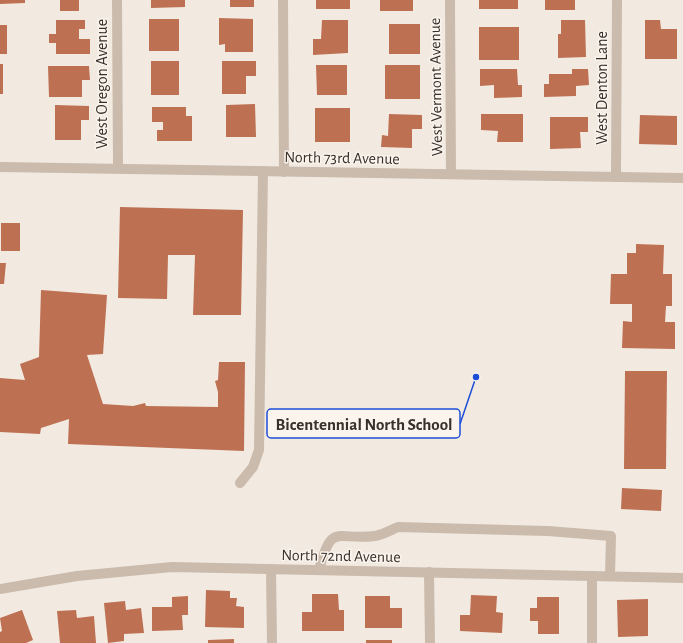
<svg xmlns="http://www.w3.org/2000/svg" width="683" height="643" font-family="'Alegreya Sans',sans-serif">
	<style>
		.building { fill: #be7052 }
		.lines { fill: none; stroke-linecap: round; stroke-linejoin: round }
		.minor { stroke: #cabbad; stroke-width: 10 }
		.labels { text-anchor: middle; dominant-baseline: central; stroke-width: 3; stroke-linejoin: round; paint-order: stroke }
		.street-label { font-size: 16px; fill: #39302b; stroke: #faf4ed }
		.leader { fill: none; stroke: #1d4ed8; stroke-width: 1.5 }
		.callout-dot { fill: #1d4ed8; stroke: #faf4ed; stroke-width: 1.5 }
		.callout { fill: #faf4ed; stroke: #1d4ed8; stroke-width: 1.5 }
		.callout-label { font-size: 17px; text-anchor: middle; font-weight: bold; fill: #39302b }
	</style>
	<rect width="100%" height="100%" fill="#f2eae1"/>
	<g class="building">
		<polygon points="0,0 25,0 25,3 0,4"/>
		<rect x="60" y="0" width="19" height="11"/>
		<polygon points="151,0 185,0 185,7 151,8"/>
		<rect x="230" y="0" width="24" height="7"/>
		<rect x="316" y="0" width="34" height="9"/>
		<rect x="380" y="0" width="33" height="11"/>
		<rect x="479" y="0" width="39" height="9"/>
		<rect x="545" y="0" width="30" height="10"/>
		<polygon points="219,18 253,19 253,52 225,52 225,44 219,45"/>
		<rect x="149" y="19" width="30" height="32"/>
		<polygon points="56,20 85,20 85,29 79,29 79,39 90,39 90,54 56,54 56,43 49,43 49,34 56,34"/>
		<polygon points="322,20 348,20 348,53 313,55 313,39 321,39"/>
		<polygon points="561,20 585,20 586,57 558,58 558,34 561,34"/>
		<polygon points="645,20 660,20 661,29 677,29 677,59 645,59"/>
		<rect x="389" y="24" width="31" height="30"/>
		<rect x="0" y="25" width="7" height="29"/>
		<rect x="479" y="27" width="40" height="33"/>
		<rect x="151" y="61" width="28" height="34"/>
		<polygon points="222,61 256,61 256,76 246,76 246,94 222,94"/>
		<rect x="0" y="64" width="3" height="30"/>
		<polygon points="316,65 347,65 347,95 317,95"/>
		<rect x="385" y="65" width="35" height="34"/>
		<polygon points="48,66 89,66 90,80 82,80 82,97 49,97"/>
		<polygon points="480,69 517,69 518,85 522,85 522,97 494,98 494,85 480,86"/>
		<polygon points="572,69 588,69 589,85 576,86 576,96 544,97 544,84 549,84 549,74 572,74"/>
		<polygon points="255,104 256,137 226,137 226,105"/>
		<polygon points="55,105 89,106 89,120 81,120 81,140 55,140"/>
		<polygon points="152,107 186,107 186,116 192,116 192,141 157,141 157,130 163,130 163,122 152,122"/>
		<rect x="315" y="108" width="35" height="34"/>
		<polygon points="389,114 422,115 422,129 412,129 412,148 381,147 382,135 388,136"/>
		<polygon points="481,114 523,114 523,142 497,142 498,131 481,130"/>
		<polygon points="640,115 677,116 677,145 639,144"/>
		<polygon points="550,117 588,117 588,132 580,132 581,148 550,149"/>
		<polygon points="120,207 243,210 241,315 193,315 195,255 168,255 167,299 118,298"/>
		<rect x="1" y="223" width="19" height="28"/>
		<polygon points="636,244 664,245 663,274 672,274 672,306 666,306 665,322 675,322 675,349 622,348 623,321 632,322 632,304 610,304 611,274 627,274 627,253 636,253"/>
		<polygon points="0,263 6,263 4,284 0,284"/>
		<polygon points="41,290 107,295 103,354 87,355 103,404 133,406 145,403 146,406 218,407 218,392 215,381 218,380 219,362 245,362 244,451 68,444 69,419 41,428 40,434 0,432 0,378 25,380 20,364 39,357"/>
		<polygon points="625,371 667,371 666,469 624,469"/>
		<polygon points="622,488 662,490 661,511 621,509"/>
		<polygon points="206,590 230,591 230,598 237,598 236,606 244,607 244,628 205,627"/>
		<polygon points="312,594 338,594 339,610 344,610 344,631 302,631 302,612 312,612"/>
		<polygon points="471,595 497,596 496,612 503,613 502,633 460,631 460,615 470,615"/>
		<polygon points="188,596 188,615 182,615 183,630 152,631 152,607 172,607 172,597"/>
		<polygon points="365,596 390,596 390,608 402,608 402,628 365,628"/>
		<polygon points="537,597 559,597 559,634 538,634 538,621 530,621 530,608 537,608"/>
		<polygon points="648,599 648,636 618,637 617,600"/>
		<polygon points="125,601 126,610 141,608 144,633 124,634 124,641 108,643 104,603"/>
		<polygon points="22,610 33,640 26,643 0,643 0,632 2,631 0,618"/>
		<polygon points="76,610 77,618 94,616 96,643 60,643 57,611"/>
		<polygon points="234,639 234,643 208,643 208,640"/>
		<rect x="366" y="640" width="26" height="3"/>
	</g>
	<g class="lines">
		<g class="minor">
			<polyline points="117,0 118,167"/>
			<polyline points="283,0 284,172"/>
			<polyline points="450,0 451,174"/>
			<polyline points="0,167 683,178"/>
			<polyline points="616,177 617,0"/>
			<polyline points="240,483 253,467 259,450 263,171"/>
			<polyline points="271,569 272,643"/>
			<path d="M319,570C332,521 336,541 375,536C382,535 391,530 398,527L548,531L611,536L610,576"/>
			<polyline points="429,572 430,643"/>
			<polyline points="592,576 592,643"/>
			<polyline points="0,589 77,576 172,567 683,578"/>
		</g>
	</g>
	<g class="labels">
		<g class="street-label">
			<text transform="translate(102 84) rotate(-90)">West Oregon Avenue</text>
			<text transform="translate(436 87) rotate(-91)">West Vermont Avenue</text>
			<text transform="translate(602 88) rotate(-90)">West Denton Lane</text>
			<text transform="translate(342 158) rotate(1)">North 73rd Avenue</text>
			<text transform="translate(341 556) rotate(1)">North 72nd Avenue</text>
		</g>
	</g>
	<path class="leader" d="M476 377L460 424"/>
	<circle class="callout-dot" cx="476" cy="377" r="4"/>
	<rect class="callout" x="267" y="409" width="193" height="29" rx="4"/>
	<g class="callout-label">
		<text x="364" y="430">Bicentennial North School</text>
	</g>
</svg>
